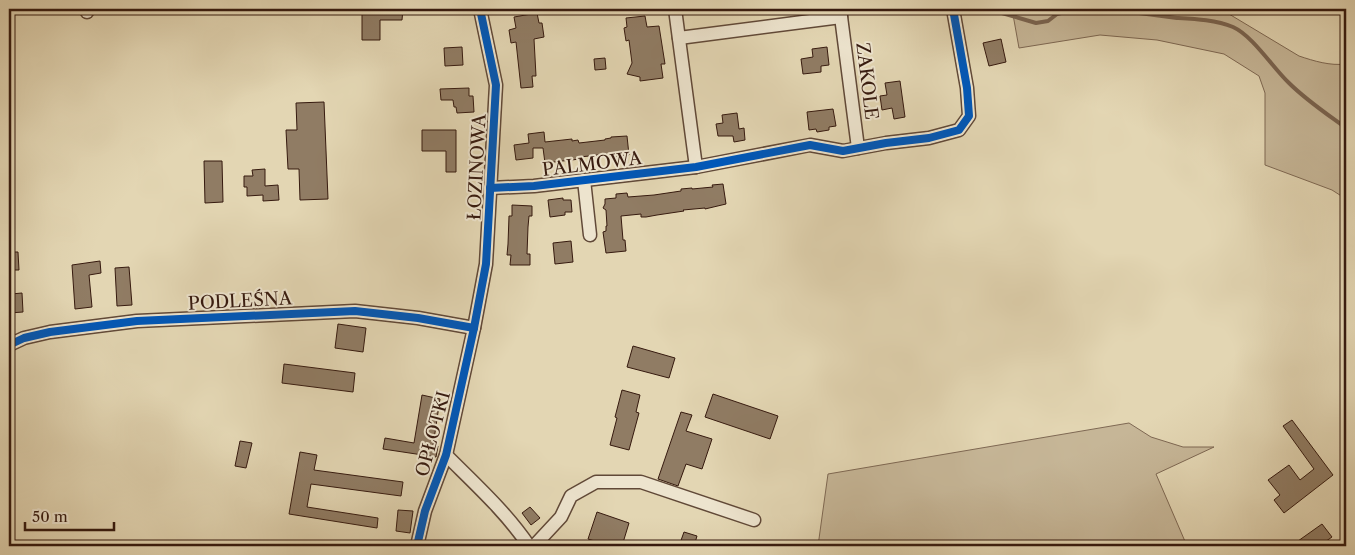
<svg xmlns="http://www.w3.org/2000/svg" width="1355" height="555" font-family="'Libre Caslon Text',serif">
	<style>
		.green { fill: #c6b697; stroke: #7e6853 }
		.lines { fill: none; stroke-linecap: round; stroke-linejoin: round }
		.stream { stroke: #7a6450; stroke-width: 4 }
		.building { fill: #907c64; stroke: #361a0f }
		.street-casing { stroke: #614938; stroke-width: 15 }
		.street { stroke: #ede4ce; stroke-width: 12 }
		.cycleway-casing { stroke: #ede4ce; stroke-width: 11 }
		.cycleway { stroke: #0057b8; stroke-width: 8 }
		.labels { text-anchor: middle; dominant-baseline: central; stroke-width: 4; stroke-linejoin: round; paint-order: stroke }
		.street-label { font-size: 18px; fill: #361a0f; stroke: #ede4ce }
	</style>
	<rect width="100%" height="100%" fill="#e3d6b3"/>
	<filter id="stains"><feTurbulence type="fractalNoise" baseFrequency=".004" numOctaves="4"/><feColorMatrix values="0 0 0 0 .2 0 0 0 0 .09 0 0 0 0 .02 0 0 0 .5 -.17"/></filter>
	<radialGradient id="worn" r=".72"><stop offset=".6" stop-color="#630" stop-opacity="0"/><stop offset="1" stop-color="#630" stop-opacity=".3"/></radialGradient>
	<g class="green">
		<path d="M1012,9H1217L1229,14L1299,56C1314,61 1330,66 1346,64V199L1332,190L1265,165V93L1259,76L1224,54L1157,40L1100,35L1019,48Z"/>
		<polygon points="1129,423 1151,437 1183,447 1214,447 1156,474 1187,546 818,546 828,474"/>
	</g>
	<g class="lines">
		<g class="stream">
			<polyline points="981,9 982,11 1002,13 1036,23 1048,21 1057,14 1078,9"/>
			<path d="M1109,9C1132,12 1154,15 1177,18C1195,19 1216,20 1233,27C1253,36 1273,68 1289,83C1306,100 1327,114 1346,128"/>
		</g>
	</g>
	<g class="building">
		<polygon points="362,9 403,9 402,20 380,20 380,40 362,40"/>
		<polygon points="537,13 539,23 542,23 544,37 534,39 536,76 532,76 533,87 521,88 516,42 511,43 509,30 516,28 514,17"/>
		<polygon points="645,16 647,27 659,26 665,64 661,64 663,78 640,81 640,77 627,74 632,63 629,40 626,41 624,28 627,27 626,18"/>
		<polygon points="1001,39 1006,62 989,66 983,43"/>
		<polygon points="462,47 463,65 445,66 444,48"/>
		<polygon points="827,47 829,65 821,66 821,72 803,74 801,59 813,57 812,49"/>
		<polygon points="605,58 606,69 595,70 594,59"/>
		<polygon points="900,81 905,117 894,119 892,108 882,110 880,96 887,95 885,83"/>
		<polygon points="469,88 469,96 473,96 474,112 457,113 456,107 454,107 453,100 441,100 440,89"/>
		<polygon points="324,102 328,199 300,200 299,169 288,169 286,130 297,130 296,103"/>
		<polygon points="833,109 836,126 829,127 829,130 817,132 816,129 809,130 807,112"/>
		<polygon points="737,113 739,129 744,128 745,140 734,142 733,136 718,136 716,124 723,123 722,115"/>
		<polygon points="422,130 456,130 456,172 446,172 446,151 422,151"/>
		<polygon points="544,132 545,142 572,139 572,141 578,140 579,143 605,140 605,139 611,138 611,137 627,136 629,155 607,158 607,154 580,157 580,159 545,163 543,148 533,148 533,158 516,160 514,145 529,143 528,134"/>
		<polygon points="204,161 222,161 223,202 205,203"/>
		<polygon points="265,169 265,186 278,185 279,200 263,201 263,195 247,196 247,187 244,187 244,176 253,176 252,170"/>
		<polygon points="723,184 726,204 705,209 705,208 683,210 684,211 657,215 646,217 641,217 641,214 621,216 623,240 625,240 626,251 606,253 603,232 606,231 606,226 607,226 606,210 603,208 605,204 605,199 616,198 616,194 627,193 628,197 654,195 681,191 681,189 692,188 692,189 713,187 712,185"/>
		<polygon points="563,198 563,200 571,200 572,212 565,212 565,215 550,217 548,200"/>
		<polygon points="512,205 532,206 532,216 529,216 528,227 527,254 530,254 530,265 510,265 511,255 507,255 508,244 509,216 512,216"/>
		<polygon points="571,241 573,262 555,264 553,243"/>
		<polygon points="9,252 18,252 19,270 9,270"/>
		<polygon points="100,261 101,273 89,275 92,307 75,309 72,265"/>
		<polygon points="129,267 132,305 117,306 115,268"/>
		<polygon points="22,293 23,312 9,313 9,298 11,298 11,294"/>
		<polygon points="338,324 366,328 363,352 335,348"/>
		<polygon points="633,346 675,358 669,378 627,367"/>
		<polygon points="284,364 355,373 353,392 282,383"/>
		<polygon points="622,390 640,395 636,412 639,413 629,450 610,445 617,418 615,417"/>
		<polygon points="713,394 778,416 770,439 705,417"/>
		<polygon points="422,395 440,399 433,446 438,446 436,457 383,449 385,438 414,443"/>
		<polygon points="681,412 692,415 686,431 712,439 702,469 686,464 678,486 658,479"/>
		<polygon points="1292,420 1333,475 1284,513 1274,500 1280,495 1268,480 1289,465 1300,480 1314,469 1283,426"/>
		<polygon points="240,441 252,443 246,468 235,466"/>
		<polygon points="300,452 317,455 314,470 403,482 401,496 311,484 307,507 378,518 377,528 289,514"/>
		<polygon points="530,507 540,518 531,525 522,513"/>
		<polygon points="398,510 413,511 410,533 396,531"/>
		<polygon points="597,512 629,523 622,546 611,546 588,539"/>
		<polygon points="1322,524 1332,537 1319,546 1291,546"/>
		<polygon points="684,532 697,536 694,546 679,546"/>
	</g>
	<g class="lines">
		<defs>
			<g id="street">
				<polyline points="87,9 87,12"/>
				<polyline points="675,9 696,167"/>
				<polyline points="840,9 858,148"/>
				<polyline points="679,38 841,17"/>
				<polyline points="584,180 590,235"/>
				<polyline points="490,188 534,186 696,167 810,145 843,151 886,143 929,138 959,130 969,116 967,88 953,9"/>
				<polyline points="9,345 24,338 50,332 137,321 355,311 418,318 474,328"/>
				<path d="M446,455C475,484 506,512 529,546"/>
				<polyline points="417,546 425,511 446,455 474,328 486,264 496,85 480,9"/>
				<polyline points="534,546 561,517 571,496 596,482 641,482 754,520"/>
			</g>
		</defs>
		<use href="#street" class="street-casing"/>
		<use href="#street" class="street"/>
		<defs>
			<g id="cycleway">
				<polyline points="490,188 534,186 696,167 810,145 843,151 886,143 929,138 959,130 969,116 967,88 953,9"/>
				<polyline points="9,345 24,338 50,332 137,321 355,311 418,318 474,328"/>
				<polyline points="417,546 425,511 446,455 474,328 486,264 496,85 480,9"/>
			</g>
		</defs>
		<use href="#cycleway" class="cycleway-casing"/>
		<use href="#cycleway" class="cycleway"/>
	</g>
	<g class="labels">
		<g class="street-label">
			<text transform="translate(867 81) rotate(83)">ZAKOLE</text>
			<text transform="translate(592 164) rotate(-7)">PALMOWA</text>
			<text transform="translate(477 167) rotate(-87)">ŁOZINOWA</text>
			<text transform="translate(240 301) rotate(-3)">PODLEŚNA</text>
			<text transform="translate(433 434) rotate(-75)">OPŁOTKI</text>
		</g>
	</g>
	<rect width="1355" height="555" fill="none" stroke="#e3d6b3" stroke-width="30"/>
	<rect x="10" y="10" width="1335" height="535" fill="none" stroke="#361a0f" stroke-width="2.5"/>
	<rect x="15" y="15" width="1325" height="525" fill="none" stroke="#361a0f"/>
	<path d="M25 522v8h89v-8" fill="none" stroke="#361a0f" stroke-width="2.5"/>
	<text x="32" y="522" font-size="15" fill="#361a0f" stroke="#ede4ce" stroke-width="4" paint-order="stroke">50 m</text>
	<rect width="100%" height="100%" filter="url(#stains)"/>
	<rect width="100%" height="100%" fill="url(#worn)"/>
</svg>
